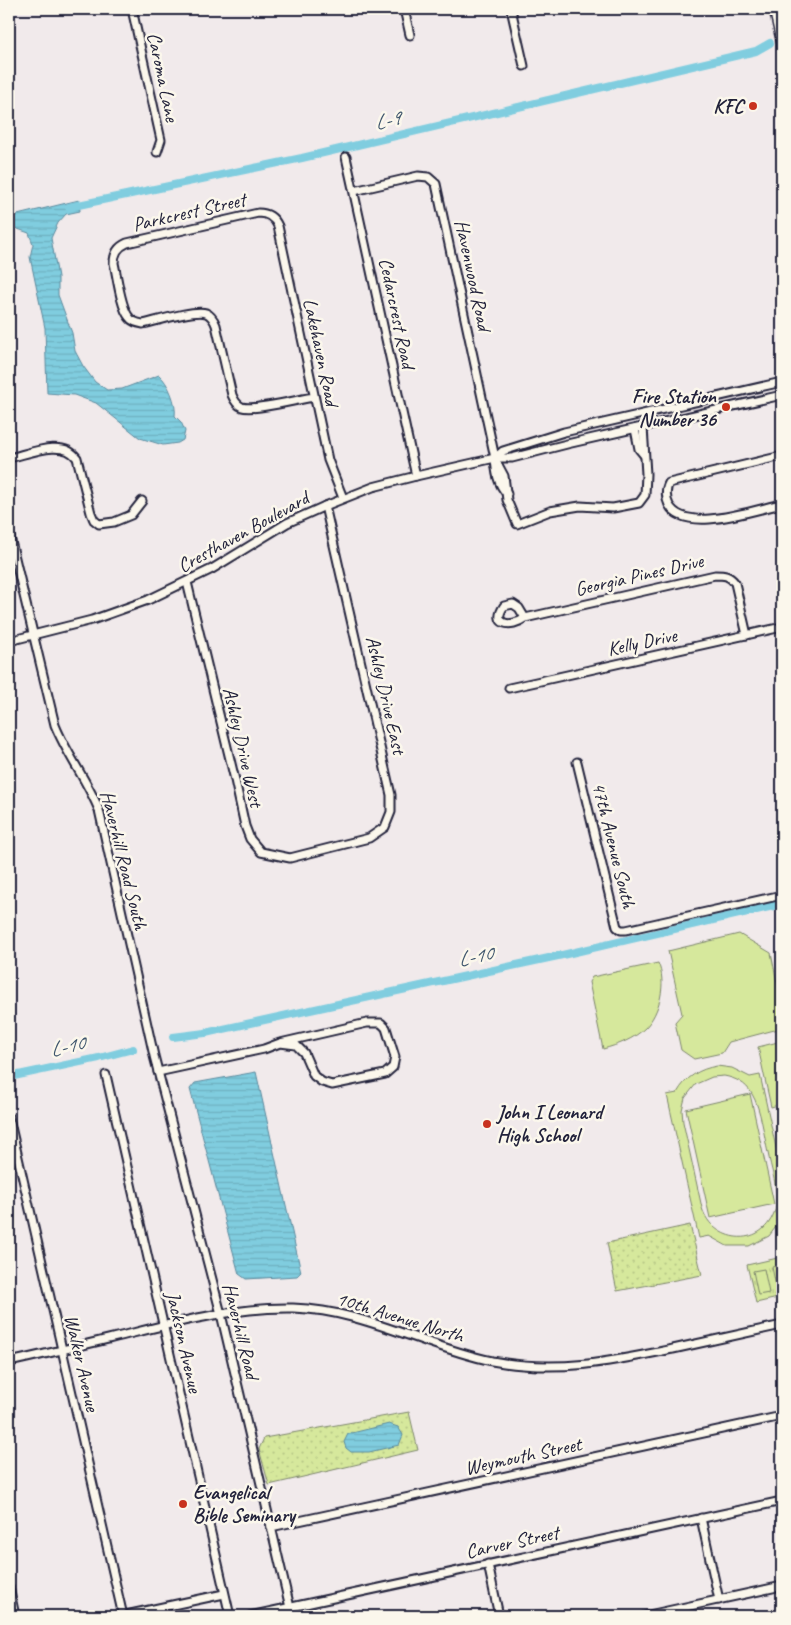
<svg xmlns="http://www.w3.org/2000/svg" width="791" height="1625" font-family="Caveat,sans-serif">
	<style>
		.grass { fill: url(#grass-dots); stroke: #7c856c }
		.park { fill: url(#park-tufts); stroke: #7c856c }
		.pitch { fill: #d6e89c; stroke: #7c856c; fill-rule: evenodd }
		.water { fill: url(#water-rules); stroke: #5a899d }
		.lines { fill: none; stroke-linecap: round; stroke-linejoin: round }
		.canal { stroke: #80cddf; stroke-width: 8 }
		.minor-casing { stroke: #22223b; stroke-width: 11 }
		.major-casing { stroke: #22223b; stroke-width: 12 }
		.minor { stroke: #fbf7ec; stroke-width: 7 }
		.major { stroke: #fbf7ec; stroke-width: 9 }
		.poi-dot { fill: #c8321e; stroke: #fbf7ec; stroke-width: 2 }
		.labels { text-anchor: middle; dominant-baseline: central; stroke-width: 5; stroke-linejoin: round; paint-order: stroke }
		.street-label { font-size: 20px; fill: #22223b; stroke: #fbf7ec }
		.poi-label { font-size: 20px; font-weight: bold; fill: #22223b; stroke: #fbf7ec; text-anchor: end }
		.water-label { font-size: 21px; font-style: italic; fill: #3e556c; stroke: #fbf7ec }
	</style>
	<defs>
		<pattern id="grass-dots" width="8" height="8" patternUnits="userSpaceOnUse" patternTransform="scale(1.25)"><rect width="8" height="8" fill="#d6e89c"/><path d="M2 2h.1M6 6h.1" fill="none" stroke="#b7c787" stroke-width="1.8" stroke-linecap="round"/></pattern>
		<pattern id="park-tufts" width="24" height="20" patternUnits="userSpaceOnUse" patternTransform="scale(1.25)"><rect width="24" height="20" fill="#d6e89c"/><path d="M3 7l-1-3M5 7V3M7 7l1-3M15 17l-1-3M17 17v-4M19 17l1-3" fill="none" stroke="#b7c787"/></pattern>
		<pattern id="water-rules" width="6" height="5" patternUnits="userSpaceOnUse" patternTransform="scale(1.25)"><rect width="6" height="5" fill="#80cddf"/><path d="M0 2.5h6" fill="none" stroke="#6eb0c0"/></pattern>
	</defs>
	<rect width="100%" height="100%" fill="#f1eaeb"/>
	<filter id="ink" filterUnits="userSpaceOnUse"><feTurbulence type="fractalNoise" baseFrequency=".02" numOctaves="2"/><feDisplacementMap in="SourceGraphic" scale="10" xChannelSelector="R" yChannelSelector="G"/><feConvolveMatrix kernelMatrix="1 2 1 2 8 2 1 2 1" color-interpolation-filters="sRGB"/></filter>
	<g filter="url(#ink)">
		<g class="grass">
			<polygon points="690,1225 702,1275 617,1291 607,1243"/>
			<polygon points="409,1412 418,1450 269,1485 259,1449 264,1438"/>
		</g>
		<polygon class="park" points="782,1257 782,1297 756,1303 747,1265"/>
		<g class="pitch">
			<polygon points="739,934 771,953 782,1007 782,1028 729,1042 722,1053 694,1059 681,1050 675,1022 682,1014 668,951"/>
			<path d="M658,963C667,982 660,1013 645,1028C634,1039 618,1045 603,1049L589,982L592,977Z"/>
			<polygon points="782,1041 782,1104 771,1107 758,1047"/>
			<path d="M717,1066L732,1068L750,1077L760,1075L782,1175V1219L769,1236L749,1246H727L709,1236L699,1238L667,1095L677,1093C686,1077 699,1069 717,1066ZM724,1076C735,1078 746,1083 752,1094C761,1109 764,1136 768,1153C771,1168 776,1183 777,1198C777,1204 776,1209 774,1213C760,1249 713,1243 702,1208L683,1122L682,1110L685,1098L696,1084L712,1077Z"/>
			<polygon points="750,1094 774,1204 710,1218 686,1109"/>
			<polygon points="782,1265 782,1290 777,1291 772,1267"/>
			<polygon points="764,1269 769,1293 758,1295 753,1271"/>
		</g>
		<g class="water">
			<path d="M79,200L80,211L66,214L58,223L51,238L58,277V295L72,333L75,351L83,366L95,382L107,390L122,389L159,375C168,382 177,404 175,416L181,422L185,431L183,440L178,443L163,445L140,438L96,403L74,395L47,393L45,328L30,257L33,244L29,233L15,228L9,229V217Z"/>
			<polygon points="256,1072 301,1272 297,1276 246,1279 239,1274 190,1089 195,1083"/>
			<polygon points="389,1424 398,1427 403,1435 399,1445 369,1452 351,1452 346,1448 344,1442 348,1434"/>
		</g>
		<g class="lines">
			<g class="canal">
				<polyline points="69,207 302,158 756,51 770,43"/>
				<polyline points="173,1037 205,1033 558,956 782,904"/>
				<polyline points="9,1077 99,1058 133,1049"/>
			</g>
			<defs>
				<g id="minor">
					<polyline points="132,9 161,140 157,152"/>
					<polyline points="404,9 410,35"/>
					<polyline points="511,9 524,66"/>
					<polyline points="346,157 416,476"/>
					<path d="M354,191L418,176L428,177L436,184L495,458C496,472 497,483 507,494"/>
					<path d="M314,397C300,399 253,411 242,407C237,405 234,400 232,395L216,325C214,320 211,315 206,313C195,309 156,321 143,324C138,323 132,322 129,317C121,308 117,276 114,263C114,253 118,247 127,243L258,213C268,213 274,217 278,226L328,460L343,498"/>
					<polyline points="635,429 639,449 644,455"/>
					<path d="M782,456L669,483C665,490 666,499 669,505C685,535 756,509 782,504"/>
					<path d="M9,458C28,454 63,438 77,458L91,513L94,520L99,524L114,522L131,515L142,501"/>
					<polyline points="495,458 503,451 564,432 782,382"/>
					<polyline points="496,461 504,476 507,500 517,524 550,511 580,506 613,508 639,503 645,495 646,474 643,427"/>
					<path d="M9,533L55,725C67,755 87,780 99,810L154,1056L221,1314L292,1616"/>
					<polyline points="187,582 235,780 245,826 250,839 261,852 290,858 369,838 385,827 391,812 391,795 325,506"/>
					<path d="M525,618L519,608L513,604L504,606C491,625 511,628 525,618L715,575C724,575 729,575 735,583L747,635"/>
					<polyline points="9,641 92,620 148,600 212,569 287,523 325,506 373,487 416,476 495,458 512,458 567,444 782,395"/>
					<polyline points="509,688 782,627"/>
					<polyline points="577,762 617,927 621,930 626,930 782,895"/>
					<polyline points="158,1072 264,1049 280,1043 296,1045 304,1053 314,1076 322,1082 332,1085 385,1074 393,1067 395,1057 386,1028 381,1023 367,1023 280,1043"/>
					<polyline points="106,1075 230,1616"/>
					<polyline points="9,1118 123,1616"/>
					<path d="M9,1362C50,1353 91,1343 133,1333C185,1320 239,1307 293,1308C364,1310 425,1347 492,1361C558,1373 610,1362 673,1349C710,1341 746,1333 782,1325"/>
					<polyline points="701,1518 719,1600"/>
					<polyline points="271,1527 782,1416"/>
					<polyline points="488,1564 499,1616"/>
					<polyline points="9,1587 15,1616"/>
					<polyline points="121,1616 224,1594"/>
					<polyline points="250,1616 782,1501"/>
					<polyline points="644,1616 782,1586"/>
				</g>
				<polyline id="major" points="774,9 782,44"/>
			</defs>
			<use href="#minor" class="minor-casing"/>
			<use href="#major" class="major-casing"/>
			<use href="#minor" class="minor"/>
			<use href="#major" class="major"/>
		</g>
	</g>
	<g class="poi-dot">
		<circle cx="753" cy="106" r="5"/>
		<circle cx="726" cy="407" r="5"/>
		<circle cx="487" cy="1124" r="5"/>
		<circle cx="183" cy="1504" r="5"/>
	</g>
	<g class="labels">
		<g class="street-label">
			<text transform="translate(163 77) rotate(78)">Caroma Lane</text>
			<text transform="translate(189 212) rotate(-13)">Parkcrest Street</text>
			<text transform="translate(473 275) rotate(78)">Havenwood Road</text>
			<text transform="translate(397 313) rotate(78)">Cedarcrest Road</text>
			<text transform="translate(321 352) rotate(78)">Lakehaven Road</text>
			<text transform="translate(243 532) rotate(-29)">Cresthaven Boulevard</text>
			<text transform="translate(639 575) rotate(-13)">Georgia Pines Drive</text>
			<text transform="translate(642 642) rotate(-12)">Kelly Drive</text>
			<text transform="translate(386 695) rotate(77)">Ashley Drive East</text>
			<text transform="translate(243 747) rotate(77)">Ashley Drive West</text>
			<text transform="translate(614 845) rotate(76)">47th Avenue South</text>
			<text transform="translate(124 860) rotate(76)">Haverhill Road South</text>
			<text transform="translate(400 1317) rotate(17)">10th Avenue North</text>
			<text transform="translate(241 1331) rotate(76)">Haverhill Road</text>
			<text transform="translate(184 1342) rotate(77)">Jackson Avenue</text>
			<text transform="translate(82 1363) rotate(77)">Walker Avenue</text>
			<text transform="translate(523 1456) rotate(-12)">Weymouth Street</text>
			<text transform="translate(512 1542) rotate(-12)">Carver Street</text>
		</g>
		<g class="poi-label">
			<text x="743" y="106">KFC</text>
			<text x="716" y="396">Fire Station<tspan x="716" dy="23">Number 36</tspan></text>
			<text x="497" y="1112" text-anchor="start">John I Leonard<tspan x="497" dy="23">High School</tspan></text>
			<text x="193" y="1492" text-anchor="start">Evangelical<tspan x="193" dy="23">Bible Seminary</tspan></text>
		</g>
		<g class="water-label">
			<text transform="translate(387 120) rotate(-13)">L-9</text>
			<text transform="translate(475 956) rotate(-12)">L-10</text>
			<text transform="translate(67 1046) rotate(-13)">L-10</text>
		</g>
	</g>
	<rect width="791" height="1625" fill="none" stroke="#fbf7ec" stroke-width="30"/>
	<rect x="15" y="15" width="761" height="1595" fill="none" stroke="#22223b" stroke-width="2" filter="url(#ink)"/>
</svg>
